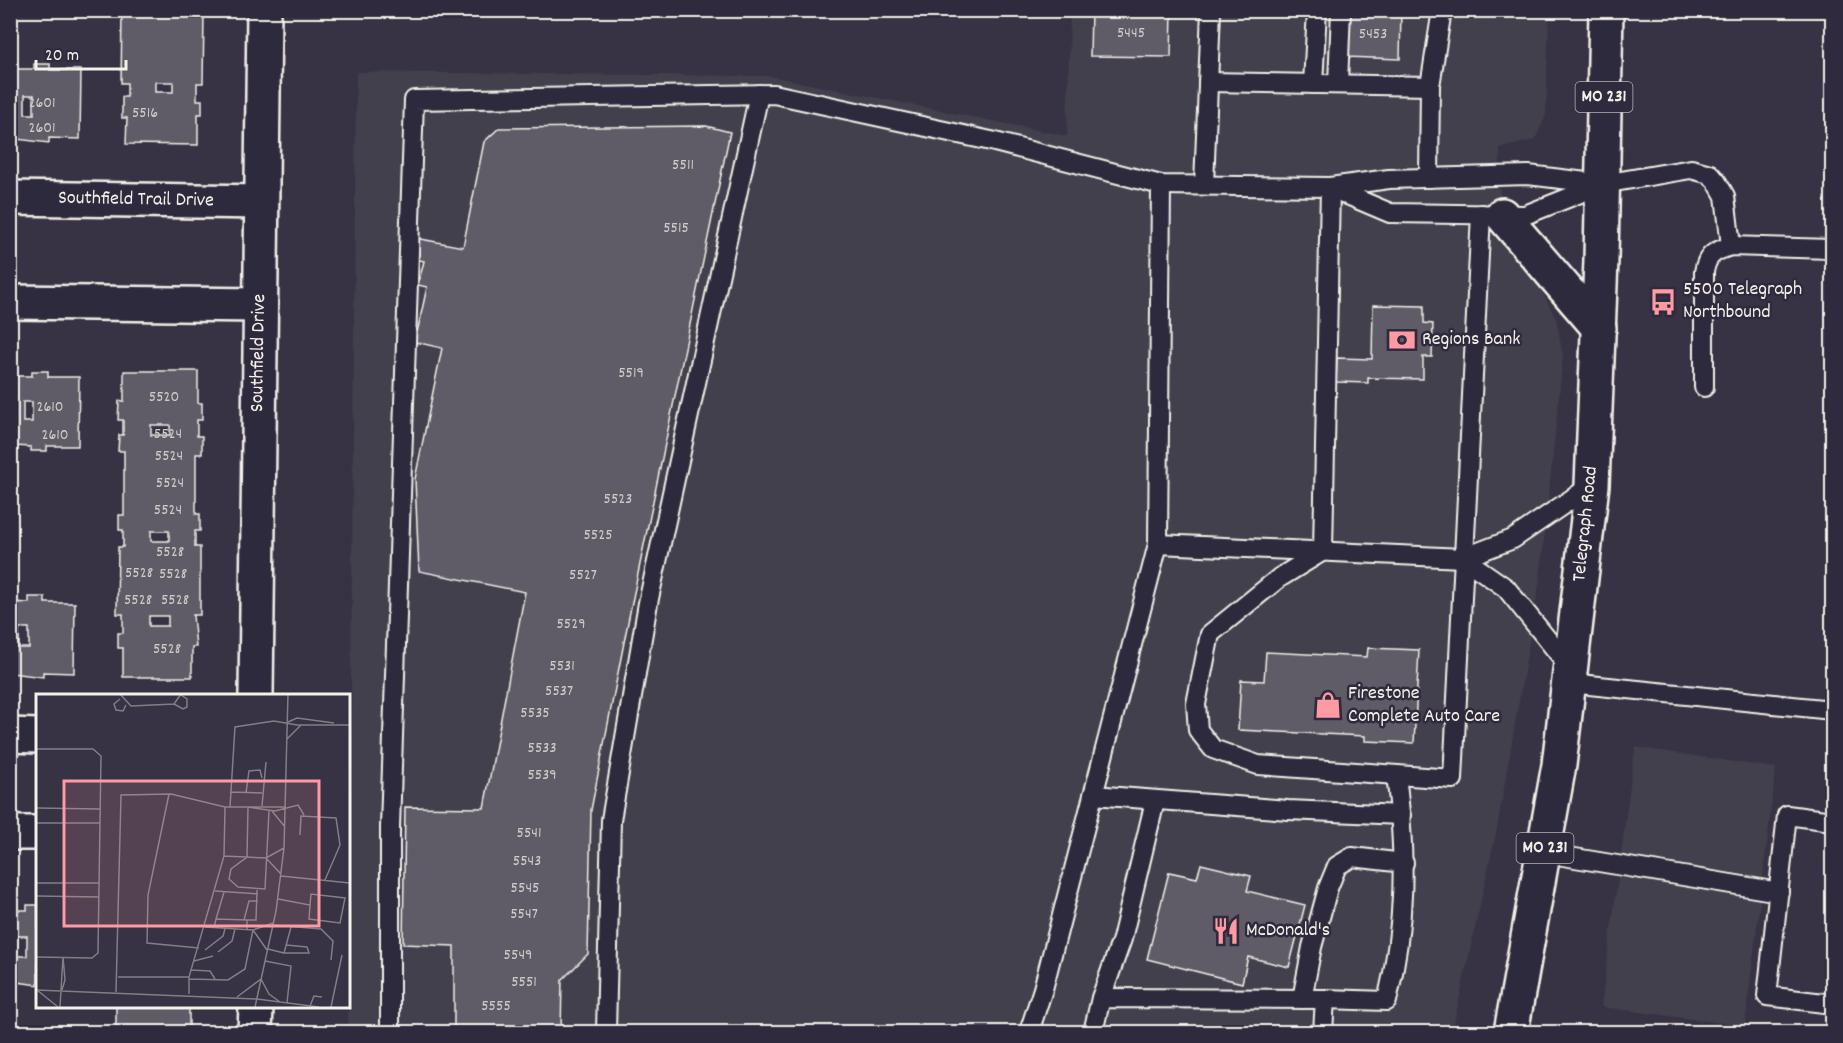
<svg xmlns="http://www.w3.org/2000/svg" width="1843" height="1043" font-family="Dekko,sans-serif">
	<style>
		.built { fill: #433f4e }
		.building { fill: #5f5c67; stroke: #f4f1e8; stroke-width: 1.5; fill-rule: evenodd }
		.lines { fill: none; stroke-linecap: round; stroke-linejoin: round }
		.lane-casing { stroke: #f4f1e8; stroke-width: 22 }
		.street-casing { stroke: #f4f1e8; stroke-width: 38 }
		.primary-casing { stroke: #f4f1e8; stroke-width: 38 }
		.lane { stroke: #2f2a3d; stroke-width: 18 }
		.street { stroke: #2f2a3d; stroke-width: 33 }
		.primary { stroke: #2f2a3d; stroke-width: 33 }
		.labels { text-anchor: middle; dominant-baseline: central; stroke-width: 5; stroke-linejoin: round; paint-order: stroke }
		.number-label { font-size: 16px; fill: #cfccc8 }
		.shield { fill: #2f2a3d; stroke: #b9b5b5; stroke-width: 1.5 }
		.shield-label { font-size: 18px; font-weight: bold; fill: #f4f1e8 }
		.street-label { font-size: 20px; fill: #f4f1e8; stroke: #2f2a3d }
		.poi-label { font-size: 20px; fill: #f4f1e8; stroke: #2f2a3d; text-anchor: start }
		.inset-road { fill: none; stroke: #837e86; stroke-width: 1.5 }
		.view { fill: #ff9aa2; fill-opacity: 0.15; stroke: #ff9aa2; stroke-width: 3 }
		.inset-edge { fill: none; stroke: #f4f1e8; stroke-width: 3 }
	</style>
	<rect width="100%" height="100%" fill="#373244"/>
	<filter id="ink" filterUnits="userSpaceOnUse"><feTurbulence type="fractalNoise" baseFrequency=".0167" numOctaves="2"/><feDisplacementMap in="SourceGraphic" scale="12" xChannelSelector="R" yChannelSelector="G"/><feConvolveMatrix kernelMatrix="1 2 1 2 8 2 1 2 1" color-interpolation-filters="sRGB"/></filter>
	<g filter="url(#ink)">
		<g class="built">
			<polygon points="1070,11 1549,11 1546,115 1535,140 1500,148 1500,241 1537,281 1557,321 1563,357 1540,579 1497,829 1452,1032 348,1032 356,72 770,76 1067,136"/>
			<polygon points="1635,747 1776,768 1745,1026 1601,1007"/>
		</g>
		<g class="building">
			<path d="M127,10H199V16H204L203,83H197V100H202V114H198V145L126,144L127,118H122V97H127V83H121L122,12ZM155,82H173V92H155Z"/>
			<polygon points="1091,10 1172,10 1171,57 1090,56"/>
			<polygon points="1347,10 1401,10 1400,59 1345,57"/>
			<path d="M10,63H17V69H34V64H50V70H81L80,139L49,138V143L17,139L16,144H10ZM25,95H34V114H25Z"/>
			<polygon points="706,126 730,132 630,612 591,810 588,954 562,980 561,1032 454,1032 454,946 403,944 405,807 484,808 525,592 419,571 415,479 442,348 415,342 427,287 418,285 424,261 412,258 415,238 463,247 484,142 499,128"/>
			<polygon points="1373,305 1424,306 1424,323 1433,324 1432,357 1423,357 1423,379 1368,378 1368,383 1336,382 1337,358 1372,359"/>
			<path d="M10,370L15,371V376H32V371H48V377H79L78,446H47V451H31V447L14,446V451H10ZM23,402H32V422H23Z"/>
			<path d="M124,371H198V403H202V420H197V436H202V454H196V514H200V531H195V547H200V615H193L196,647H192V677H123V648H118V633H123V614H117L118,547H123V530H119V515H124V451H118L119,435H123V420H118L119,401H124ZM151,425H170V435H151ZM151,531H169V541H151ZM149,616H168V626H149Z"/>
			<path d="M10,597L11,602L29,603V597H45V603H75L74,673L43,672V677L11,673L10,678ZM19,628H29V648H19Z"/>
			<polygon points="1368,648 1419,650 1414,743 1365,741 1365,736 1238,730 1241,680 1264,681 1266,652 1367,657"/>
			<polygon points="1201,864 1251,876 1247,891 1305,905 1289,967 1248,957 1242,983 1147,959 1169,872 1197,878"/>
			<path d="M27,905H38V985L10,981V910H27ZM17,936H27V956H17Z"/>
			<rect x="116" y="1006" width="73" height="26"/>
		</g>
		<g class="lines">
			<defs>
				<g id="lane">
					<polyline points="1208,82 1430,86"/>
					<polyline points="1313,84 1317,10"/>
					<polyline points="1338,84 1341,10"/>
					<polyline points="1429,178 1430,86 1442,10"/>
					<polyline points="1204,185 1211,10"/>
					<polyline points="1330,187 1323,551 1279,578 1210,634 1196,704 1198,730 1213,749 1258,765 1453,779 1481,214"/>
					<polyline points="1331,188 1390,213 1525,215 1603,184 1691,169 1710,174 1717,182 1725,196 1731,246"/>
					<path d="M1704,387V272C1707,254 1715,251 1731,246L1832,249"/>
					<polyline points="1158,544 1463,558 1513,539 1592,485"/>
					<polyline points="1463,558 1506,588 1572,670"/>
					<polyline points="1570,683 1832,710"/>
					<polyline points="1093,795 1288,810 1401,815"/>
					<polyline points="1832,821 1787,815 1767,996 1832,1004"/>
					<polyline points="1545,853 1779,892"/>
					<polyline points="1101,998 1122,939 1155,801"/>
					<polyline points="1302,999 1312,947 1328,888 1337,866 1352,857 1404,863"/>
					<path d="M1325,999L1387,1001C1406,922 1406,856 1396,775"/>
					<polyline points="390,1032 390,827 414,100 774,94 991,141 1161,185 1330,187 1389,179 1528,175 1603,184"/>
					<polyline points="606,1032 611,820 648,603 759,94"/>
					<polyline points="1029,1032 1043,989 1158,544 1161,185"/>
					<polyline points="1093,1032 1101,998 1325,999 1323,1032"/>
				</g>
				<g id="street">
					<polyline points="10,198 261,202"/>
					<polyline points="10,302 260,305"/>
					<polyline points="256,695 264,10"/>
					<polyline points="10,735 38,736"/>
					<polyline points="10,833 38,833"/>
					<polyline points="255,1032 256,1006"/>
				</g>
				<g id="primary">
					<polyline points="1502,215 1599,328"/>
					<polyline points="1511,1032 1559,765 1592,485 1601,260 1606,10"/>
				</g>
			</defs>
			<use href="#lane" class="lane-casing"/>
			<use href="#street" class="street-casing"/>
			<use href="#primary" class="primary-casing"/>
			<use href="#lane" class="lane"/>
			<use href="#street" class="street"/>
			<use href="#primary" class="primary"/>
		</g>
	</g>
	<defs>
		<symbol id="bus-bare" viewBox="-9 -9 18 18"><path d="M-5-6H5V4H4V6H2V4H-2V6H-4V4H-5ZM-3.5-4V0h7V-4ZM-3.5 1.2v1.5H-2V1.2ZM2 1.2v1.5H3.5V1.2Z" fill="#ff9aa2" stroke="#2f2a3d" stroke-width="2.5" paint-order="stroke"/></symbol>
		<symbol id="bank-bare" viewBox="-9 -9 18 18"><path d="M-6-4H6V4H-6ZM0-2.3a2.3 2.3 0 1 0 0 4.6a2.3 2.3 0 1 0 0-4.6Z" fill="#ff9aa2" stroke="#2f2a3d" stroke-width="2.5" paint-order="stroke"/></symbol>
		<symbol id="shop-bare" viewBox="-9 -9 18 18"><path d="M-5-2.5h2.3a2.7 3.5 0 0 1 5.4 0H5L5.5 6h-11ZM-1.5-2.5h3a1.5 2.3 0 0 0-3 0Z" fill="#ff9aa2" stroke="#2f2a3d" stroke-width="2.5" paint-order="stroke"/></symbol>
		<symbol id="restaurant-bare" viewBox="-9 -9 18 18"><path d="M-5-6h1v4h1v-4h1v4h1v-4h1v5L-1.5 .5V6h-2V.5L-5-1ZM5-6V6H3V1.5H1.5Q1.5-4 5-6Z" fill="#ff9aa2" stroke="#2f2a3d" stroke-width="2.5" paint-order="stroke"/></symbol>
	</defs>
	<g fill-rule="evenodd">
		<use href="#bus-bare" x="1644" y="283" width="38" height="38"/>
		<use href="#bank-bare" x="1383" y="321" width="38" height="38"/>
		<use href="#shop-bare" x="1309" y="686" width="38" height="38"/>
		<use href="#restaurant-bare" x="1207" y="912" width="38" height="38"/>
	</g>
	<g class="labels">
		<g class="number-label">
			<text x="1131" y="33">5445</text>
			<text x="1373" y="34">5453</text>
			<text x="42" y="103">2601</text>
			<text x="145" y="113">5516</text>
			<text x="42" y="128">2601</text>
			<text x="683" y="165">5511</text>
			<text x="676" y="228">5515</text>
			<text x="631" y="373">5519</text>
			<text x="164" y="397">5520</text>
			<text x="50" y="407">2610</text>
			<text x="168" y="434">5524</text>
			<text x="55" y="435">2610</text>
			<text x="169" y="456">5524</text>
			<text x="170" y="483">5524</text>
			<text x="618" y="499">5523</text>
			<text x="168" y="510">5524</text>
			<text x="598" y="535">5525</text>
			<text x="170" y="552">5528</text>
			<text x="139" y="573">5528</text>
			<text x="173" y="574">5528</text>
			<text x="583" y="575">5527</text>
			<text x="138" y="600">5528</text>
			<text x="175" y="600">5528</text>
			<text x="571" y="624">5529</text>
			<text x="167" y="649">5528</text>
			<text x="562" y="666">5531</text>
			<text x="559" y="691">5537</text>
			<text x="535" y="713">5535</text>
			<text x="542" y="748">5533</text>
			<text x="542" y="775">5539</text>
			<text x="529" y="833">5541</text>
			<text x="527" y="861">5543</text>
			<text x="525" y="888">5545</text>
			<text x="524" y="914">5547</text>
			<text x="518" y="955">5549</text>
			<text x="524" y="982">5551</text>
			<text x="496" y="1006">5555</text>
		</g>
		<g class="shield">
			<rect x="1575.5" y="82" width="57" height="30" rx="4.5"/>
			<rect x="1516.5" y="833" width="57" height="30" rx="4.5"/>
		</g>
		<g class="shield-label">
			<text x="1604" y="97">MO 231</text>
			<text x="1545" y="848">MO 231</text>
		</g>
		<g class="street-label">
			<text transform="translate(136 200) rotate(1)">Southfield Trail Drive</text>
			<text transform="translate(259 353) rotate(-89)">Southfield Drive</text>
			<text transform="translate(1586 524) rotate(-84)">Telegraph Road</text>
		</g>
		<g class="poi-label">
			<text x="1683" y="290">5500 Telegraph<tspan x="1683" dy="23">Northbound</tspan></text>
			<text x="1422" y="340">Regions Bank</text>
			<text x="1348" y="694">Firestone<tspan x="1348" dy="23">Complete Auto Care</tspan></text>
			<text x="1246" y="931">McDonald's</text>
		</g>
	</g>
	<g transform="translate(36 694)">
		<rect width="314" height="314" fill="#373244"/>
		<path class="inset-road" d="M84,0L95,12L138,10L145,0M84,5L78,10L80,16L87,17L90,11M138,10L147,15L151,13V5L145,1M252,28L261,24L298,29M251,45L265,31M0,55H57L65,62L62,259L56,264L0,263M195,98L226,99M210,99L213,77L224,76L226,84M133,100L112,201L111,249L163,254M226,112L230,68M194,113L199,33L238,27L261,31H314M212,113L211,163L195,175L193,185L202,193L229,195L233,117M212,113L239,117L262,111L268,121M0,114L64,115M236,117L249,133M0,129H64M264,141L265,122L300,124L304,151L289,186M188,162L230,164L248,154M230,164L245,180M245,182L314,189M0,189H63M179,197L222,200M0,202L63,203M242,205L274,211L273,225L304,229L309,204L275,200L274,211M180,225L188,198M208,226L213,207H222M211,226H220L221,196M237,231L285,235L297,247L295,266M169,233L217,236L237,229M178,234L180,225L211,226V235M217,236L231,256M232,255L248,259L255,233M169,256L187,242L189,235M182,258L196,247L199,235M248,259H273L271,253L250,251M158,267L177,262M229,267L255,272L251,309M155,276L174,277L179,285M82,283H153M153,285L192,286L209,275L217,236M225,285L233,300L244,308M0,296L221,305M1,296L22,313M26,296L29,286L27,263M80,298L85,101L135,100L189,113H250M153,300V283L188,162L189,113M201,303L225,285M221,305L283,313M274,312L278,302L286,303M24,313L27,263M219,313L240,217L248,154L252,0M295,313L306,261"/>
		<path class="view" d="M28,87H283V232H28Z"/>
		<rect width="314" height="314" class="inset-edge"/>
	</g>
	<rect width="1843" height="1043" fill="none" stroke="#2f2a3d" stroke-width="36"/>
	<rect x="18" y="18" width="1807" height="1007" fill="none" stroke="#f4f1e8" stroke-width="2" filter="url(#ink)"/>
	<path d="M36 60v9h90v-9" fill="none" stroke="#f4f1e8" stroke-width="3"/>
	<text x="45" y="60" font-size="18" fill="#f4f1e8" stroke="#2f2a3d" stroke-width="4.5" paint-order="stroke">20 m</text>
</svg>
